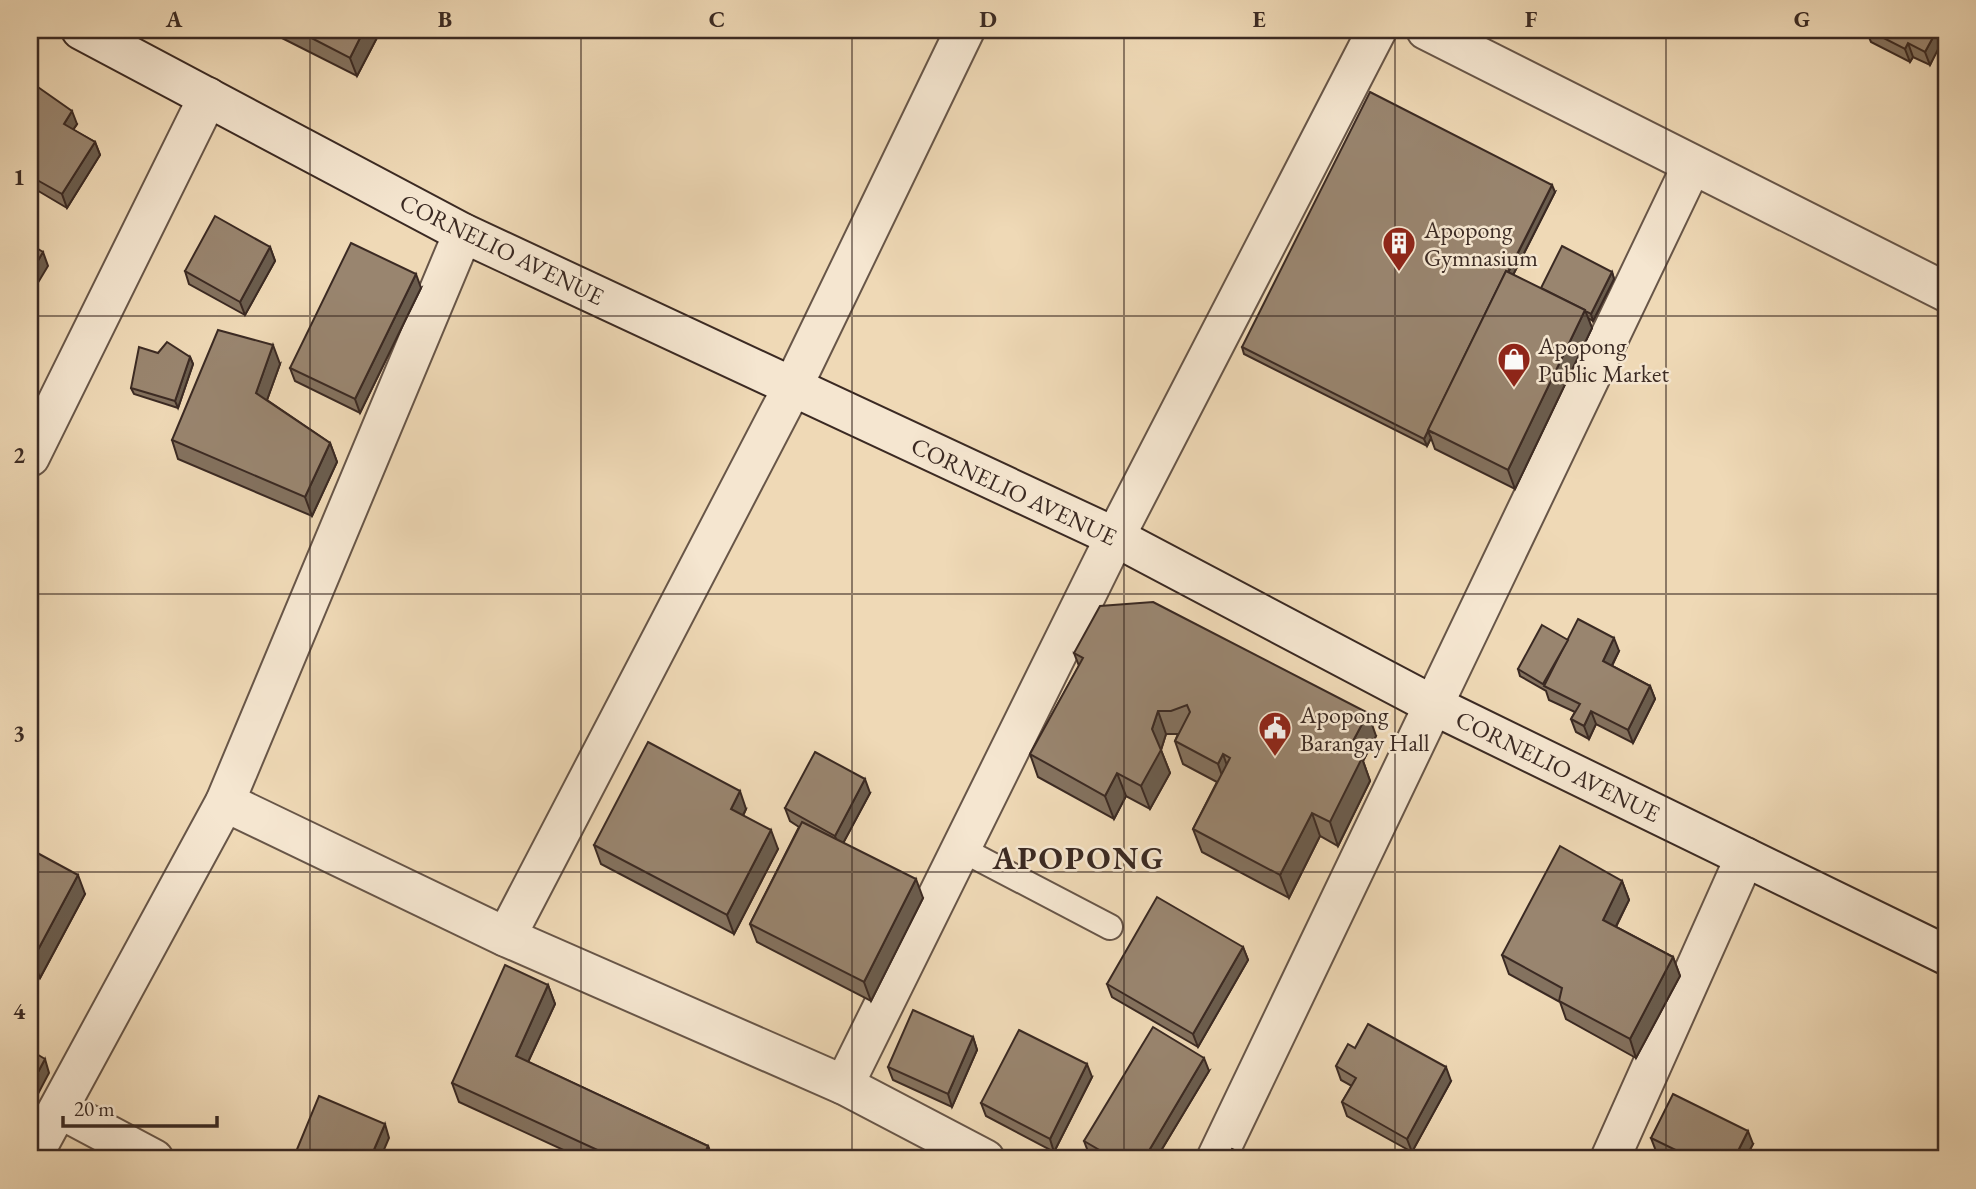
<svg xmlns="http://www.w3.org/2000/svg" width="1976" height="1189" font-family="'EB Garamond',serif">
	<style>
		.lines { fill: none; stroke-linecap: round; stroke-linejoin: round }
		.lane-casing { stroke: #685648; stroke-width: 28 }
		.street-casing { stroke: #685648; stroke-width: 42 }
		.secondary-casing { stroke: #3b2a23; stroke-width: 42 }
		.lane { stroke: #f5e6d0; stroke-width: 24 }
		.street { stroke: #f5e6d0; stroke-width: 38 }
		.secondary { stroke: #f5e6d0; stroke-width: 38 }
		.wall { fill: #84725f; stroke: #3b2a23; stroke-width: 2 }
		.shaded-wall { fill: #6b5d4e; stroke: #3b2a23; stroke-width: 2 }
		.building { fill: #99856f; stroke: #3b2a23; stroke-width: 2 }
		.grid { fill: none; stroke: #3b2a23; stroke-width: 2; stroke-opacity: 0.55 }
		.labels { text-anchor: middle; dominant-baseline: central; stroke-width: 5; stroke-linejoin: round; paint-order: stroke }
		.poi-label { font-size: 24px; fill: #3b2a23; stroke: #f5e6d0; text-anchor: start }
		.street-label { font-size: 24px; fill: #3b2a23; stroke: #f5e6d0 }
		.district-label { font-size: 32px; font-weight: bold; letter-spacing: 2px; fill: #3b2a23; stroke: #f5e6d0 }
		.neatline { fill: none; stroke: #3b2a23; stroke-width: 2.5 }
		.grid-label { font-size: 23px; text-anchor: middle; font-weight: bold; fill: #3b2a23 }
	</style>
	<rect width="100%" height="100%" fill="#efd9b6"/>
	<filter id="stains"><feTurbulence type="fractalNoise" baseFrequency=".00286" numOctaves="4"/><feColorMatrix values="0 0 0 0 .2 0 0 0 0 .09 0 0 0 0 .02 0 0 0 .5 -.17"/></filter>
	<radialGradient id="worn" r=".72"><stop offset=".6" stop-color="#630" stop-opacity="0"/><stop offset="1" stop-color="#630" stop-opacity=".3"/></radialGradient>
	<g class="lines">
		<defs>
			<polyline id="lane" points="961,849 1110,927"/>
			<g id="street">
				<polyline points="1426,30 1946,292"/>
				<polyline points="30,457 208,97"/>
				<polyline points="225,802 506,937 844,1085 985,1159"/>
				<polyline points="506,937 792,388 965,30"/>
				<polyline points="844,1085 1115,537 1377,30"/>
				<polyline points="60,1109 154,1159"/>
				<polyline points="31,1159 225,802 463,233"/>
				<polyline points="1216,1159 1692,165"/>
				<polyline points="1610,1159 1745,857"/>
			</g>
			<polyline id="secondary" points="81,30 463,233 1115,537 1433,705 1946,955"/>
		</defs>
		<use href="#lane" class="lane-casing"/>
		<use href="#street" class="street-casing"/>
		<use href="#secondary" class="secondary-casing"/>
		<use href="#lane" class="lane"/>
		<use href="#street" class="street"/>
		<use href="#secondary" class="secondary"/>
	</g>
	<g class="wall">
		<polygon points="152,30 164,30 161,35"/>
		<polygon points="266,30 381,30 357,76"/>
		<polygon points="1866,30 1946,30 1930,65 1913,57 1910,62 1871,42"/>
		<polygon points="30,96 77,124 73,130 95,142 100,155 67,208 30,186"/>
		<polygon points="1555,192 1513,275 1541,289 1612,272 1614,279 1593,321 1588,318 1592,328 1515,489 1435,449 1431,438 1427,446 1244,354 1242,347"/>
		<polygon points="270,247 275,261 245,315 189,284 185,271"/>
		<polygon points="421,288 360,413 295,381 290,368"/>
		<polygon points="158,353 190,357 193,364 178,408 134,394 131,388"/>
		<polygon points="280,364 267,400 330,443 337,462 312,516 178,459 172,440"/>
		<polygon points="1568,640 1619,651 1612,666 1650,686 1655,699 1633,743 1596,724 1589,739 1576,732 1571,719 1575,712 1549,700 1546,691 1520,676 1518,669"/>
		<polygon points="1074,653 1376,736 1363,761 1370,781 1338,846 1320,836 1289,898 1202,852 1193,829 1217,782 1183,764 1175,741 1178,734 1166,734 1161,750 1170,773 1150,809 1126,796 1114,819 1038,777 1030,754 1079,666"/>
		<polygon points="870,793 843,843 923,898 871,1001 757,942 750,924 799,827 790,821 785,808"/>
		<polygon points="746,809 743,816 778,849 734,934 601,864 594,845"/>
		<polygon points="30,849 85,894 40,978 30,972"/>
		<polygon points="1622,881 1629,900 1616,927 1673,957 1680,976 1636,1058 1566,1019 1560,1002 1509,974 1502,955"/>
		<polygon points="1243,947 1248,960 1198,1047 1112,997 1107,984"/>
		<polygon points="548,985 555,1004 528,1062 708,1146 713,1159 583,1159 459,1102 452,1083"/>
		<polygon points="973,1037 977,1050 952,1107 893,1080 888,1067"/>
		<polygon points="1355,1048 1451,1081 1412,1152 1347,1116 1342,1102 1352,1086 1341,1080 1336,1066"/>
		<polygon points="1209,1071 1156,1159 1097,1159 1089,1154 1084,1141"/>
		<polygon points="1092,1077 1054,1152 986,1116 981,1103"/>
		<polygon points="1651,1138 1753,1144 1745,1159 1672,1159 1656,1151"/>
	</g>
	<g class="shaded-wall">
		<polygon points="364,30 381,30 357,76 350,58"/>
		<polygon points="1937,30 1946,30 1946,34 1930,65 1925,52"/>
		<polygon points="1908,43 1913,57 1910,62 1905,49"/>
		<polygon points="72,111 77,124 68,137 64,124"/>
		<polygon points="95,142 100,155 67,208 62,194"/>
		<polygon points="1552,185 1555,192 1433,433 1429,431"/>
		<polygon points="270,247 275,261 245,315 240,302"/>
		<polygon points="43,252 48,266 30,296 30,274"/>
		<polygon points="1612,272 1614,279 1593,321 1591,314"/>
		<polygon points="416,274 421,288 360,413 355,399"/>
		<polygon points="1585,310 1592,328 1515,489 1508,470"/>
		<polygon points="273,345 280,364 263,411 256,393"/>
		<polygon points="190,357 193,364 178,408 175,401"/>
		<polygon points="1428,431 1431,438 1427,446 1424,439"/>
		<polygon points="330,443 337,462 312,516 305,497"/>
		<polygon points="1614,638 1619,651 1607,675 1603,661"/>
		<polygon points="1650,686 1655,699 1633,743 1628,730"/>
		<polygon points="1158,711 1166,734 1161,750 1170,773 1150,809 1141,786 1152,729"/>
		<polygon points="1591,711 1596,724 1589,739 1584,726"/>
		<polygon points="1368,713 1376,736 1363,761 1370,781 1338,846 1330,822 1353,741"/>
		<polygon points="1223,754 1231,777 1226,787 1218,764"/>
		<polygon points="1117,773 1126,796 1114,819 1105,796"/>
		<polygon points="865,779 870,793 840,849 835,836"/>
		<polygon points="740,791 746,809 737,827 731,809"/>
		<polygon points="1312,813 1320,836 1289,898 1280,875"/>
		<polygon points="771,830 778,849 734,934 727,915"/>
		<polygon points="78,875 85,894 40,978 33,959"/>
		<polygon points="916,879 923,898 871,1001 864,982"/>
		<polygon points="1622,881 1629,900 1610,938 1603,920"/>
		<polygon points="1243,947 1248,960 1198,1047 1193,1034"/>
		<polygon points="1673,957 1680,976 1636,1058 1630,1039"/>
		<polygon points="548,985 555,1004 522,1075 516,1056"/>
		<polygon points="973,1037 977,1050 952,1107 948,1094"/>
		<polygon points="1204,1058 1209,1071 1156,1159 1144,1159"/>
		<polygon points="45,1059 49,1073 30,1109 30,1087"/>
		<polygon points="1087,1064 1092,1077 1054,1152 1050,1139"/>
		<polygon points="1446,1067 1451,1081 1412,1152 1407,1139"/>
		<polygon points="385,1124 389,1138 380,1159 370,1159"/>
		<polygon points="1748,1131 1753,1144 1745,1159 1734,1159"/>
		<polygon points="708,1146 713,1159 702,1159"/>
	</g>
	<g class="building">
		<polygon points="296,30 364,30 350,58"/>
		<polygon points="1868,30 1937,30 1925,52 1908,43 1905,49"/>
		<polygon points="35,85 72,111 64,124 95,142 62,194 30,176 30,96"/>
		<polygon points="1370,92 1552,185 1508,272 1506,271 1424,439 1242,347"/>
		<polygon points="215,216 270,247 240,302 185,271"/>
		<polygon points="351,243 416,274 355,399 290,368"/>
		<polygon points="30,244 43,252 30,274"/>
		<polygon points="1562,246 1612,272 1591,314 1585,311 1585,310 1541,288"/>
		<polygon points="1506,271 1585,310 1508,470 1428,430"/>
		<polygon points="218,330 273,345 256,393 330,443 305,497 172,440"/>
		<polygon points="167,342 190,357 175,401 131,388 139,347 158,353"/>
		<polygon points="1153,602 1368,713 1353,741 1362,758 1330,822 1312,813 1280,875 1193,829 1230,758 1223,754 1218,764 1175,741 1190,712 1187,705 1171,711 1158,711 1152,729 1161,750 1141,786 1117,773 1105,796 1030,754 1083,658 1074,653 1100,606"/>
		<polygon points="1578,619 1614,638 1603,661 1650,686 1628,730 1591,711 1584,726 1571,719 1580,704 1544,686"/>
		<polygon points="1542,625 1568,640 1543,684 1518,669"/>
		<polygon points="648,742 740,791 731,809 771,830 727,915 594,845"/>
		<polygon points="815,752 865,779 835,836 785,808"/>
		<polygon points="802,822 916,879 864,982 750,924"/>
		<polygon points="1560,846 1622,881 1603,920 1673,957 1630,1039 1559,1001 1562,988 1502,955"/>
		<polygon points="30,849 78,875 33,959 30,957"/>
		<polygon points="1157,897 1243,947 1193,1034 1107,984"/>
		<polygon points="505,965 548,985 516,1056 708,1146 702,1159 617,1159 452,1083"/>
		<polygon points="913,1010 973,1037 948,1094 888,1067"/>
		<polygon points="1368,1024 1446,1067 1407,1139 1342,1102 1356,1078 1336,1066 1348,1044 1355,1048"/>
		<polygon points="1153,1027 1204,1058 1144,1159 1115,1159 1084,1141"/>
		<polygon points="1019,1030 1087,1064 1050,1139 981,1103"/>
		<polygon points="30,1050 45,1059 30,1087"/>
		<polygon points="1673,1094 1748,1131 1734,1159 1694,1159 1651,1138"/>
		<polygon points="319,1096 385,1124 370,1159 293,1159"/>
		<polygon points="1232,1149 1252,1159 1227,1159"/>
	</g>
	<path class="grid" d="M310,30V1159M581,30V1159M852,30V1159M1124,30V1159M1395,30V1159M1666,30V1159M30,316H1946M30,594H1946M30,872H1946"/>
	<defs>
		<symbol id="building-pin" viewBox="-11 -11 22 30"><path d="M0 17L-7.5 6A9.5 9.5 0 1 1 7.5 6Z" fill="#8f2418" stroke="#f5e6d0"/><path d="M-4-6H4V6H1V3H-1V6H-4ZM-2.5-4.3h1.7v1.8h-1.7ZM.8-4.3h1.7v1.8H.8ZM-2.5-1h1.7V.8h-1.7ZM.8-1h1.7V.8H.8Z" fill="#fff"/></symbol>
		<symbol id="shop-pin" viewBox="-11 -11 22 30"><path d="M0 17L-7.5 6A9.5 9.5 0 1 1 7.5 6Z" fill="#8f2418" stroke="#f5e6d0"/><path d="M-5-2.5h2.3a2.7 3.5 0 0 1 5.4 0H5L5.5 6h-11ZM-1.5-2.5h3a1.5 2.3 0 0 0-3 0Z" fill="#fff"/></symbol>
		<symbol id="civic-pin" viewBox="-11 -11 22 30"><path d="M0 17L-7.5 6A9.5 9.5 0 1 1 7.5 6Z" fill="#8f2418" stroke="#f5e6d0"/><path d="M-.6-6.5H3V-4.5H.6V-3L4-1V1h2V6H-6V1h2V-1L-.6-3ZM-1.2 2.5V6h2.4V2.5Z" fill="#fff"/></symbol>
	</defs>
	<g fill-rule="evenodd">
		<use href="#building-pin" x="1380" y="224" width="38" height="52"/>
		<use href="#shop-pin" x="1495" y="340" width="38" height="52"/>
		<use href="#civic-pin" x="1256" y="709" width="38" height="52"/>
	</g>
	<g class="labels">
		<g class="poi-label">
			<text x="1424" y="229">Apopong<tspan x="1424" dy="28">Gymnasium</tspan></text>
			<text x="1538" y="345">Apopong<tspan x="1538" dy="28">Public Market</tspan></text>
			<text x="1300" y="714">Apopong<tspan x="1300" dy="28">Barangay Hall</tspan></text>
		</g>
		<g class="street-label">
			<text transform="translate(502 249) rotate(26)">CORNELIO AVENUE</text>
			<text transform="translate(1014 491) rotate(25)">CORNELIO AVENUE</text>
			<text transform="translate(1558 766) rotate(26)">CORNELIO AVENUE</text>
		</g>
		<g class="district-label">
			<text x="1079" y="858">APOPONG</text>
		</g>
	</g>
	<rect width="1976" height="1189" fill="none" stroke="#efd9b6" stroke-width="77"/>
	<path d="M63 1116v10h154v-10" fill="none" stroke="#3b2a23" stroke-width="3.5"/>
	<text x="74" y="1116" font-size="21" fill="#3b2a23" stroke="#f5e6d0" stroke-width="5" paint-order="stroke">20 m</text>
	<rect x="38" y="38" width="1900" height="1112" class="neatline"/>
	<g class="grid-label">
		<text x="174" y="27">A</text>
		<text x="445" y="27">B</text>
		<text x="717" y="27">C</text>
		<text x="988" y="27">D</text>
		<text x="1259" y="27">E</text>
		<text x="1531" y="27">F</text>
		<text x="1802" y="27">G</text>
		<text x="19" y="185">1</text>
		<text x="19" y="463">2</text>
		<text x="19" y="741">3</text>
		<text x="19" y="1019">4</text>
	</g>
	<rect width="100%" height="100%" filter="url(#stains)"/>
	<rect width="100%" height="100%" fill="url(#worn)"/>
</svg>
